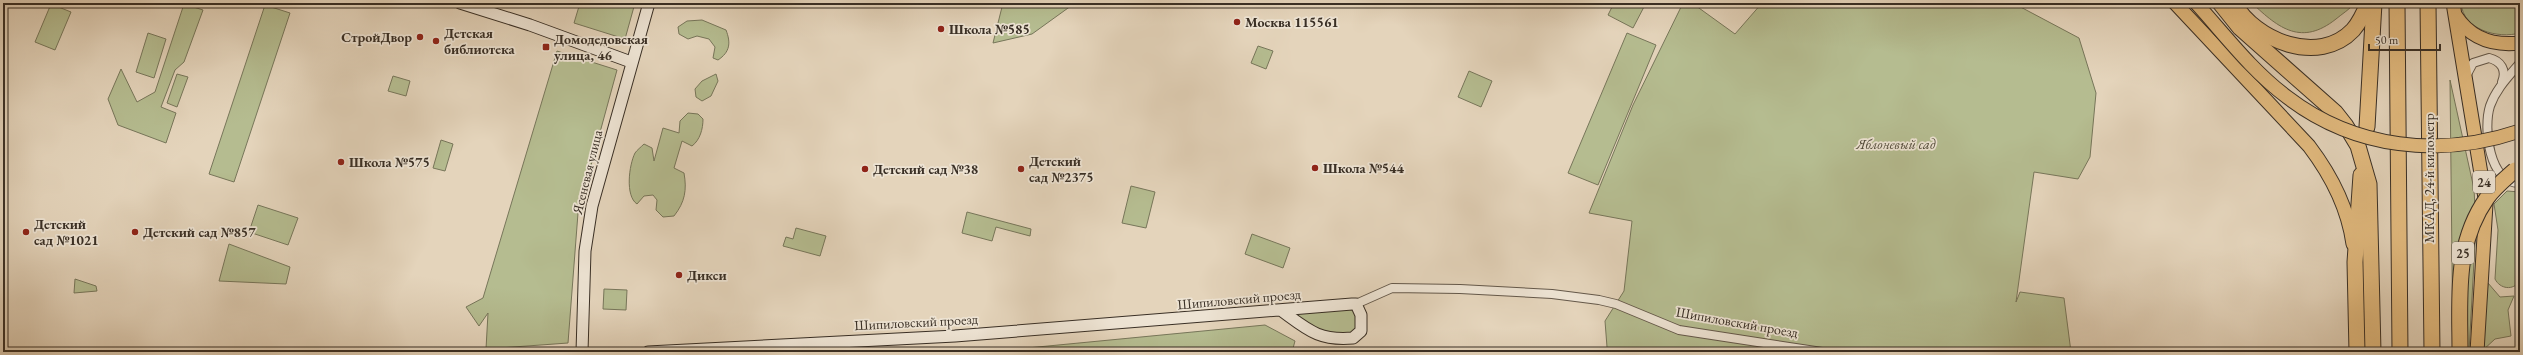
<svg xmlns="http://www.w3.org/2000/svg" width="2523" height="355" font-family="'EB Garamond',serif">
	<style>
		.green { fill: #b5bc90; stroke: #77765a }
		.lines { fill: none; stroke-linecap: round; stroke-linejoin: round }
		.street-casing { stroke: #64584a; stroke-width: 10 }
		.secondary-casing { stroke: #392f25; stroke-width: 13 }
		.primary-casing { stroke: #392f25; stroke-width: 15 }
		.highway-casing { stroke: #392f25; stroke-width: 17 }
		.street { stroke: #ede3d3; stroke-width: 8 }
		.secondary { stroke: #ede3d3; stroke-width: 11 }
		.primary { stroke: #e2ba7e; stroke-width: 13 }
		.highway { stroke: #e2ba7e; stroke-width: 15 }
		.primary-bridge-casing { stroke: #392f25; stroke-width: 15; stroke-linecap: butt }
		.highway-bridge-casing { stroke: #392f25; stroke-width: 17; stroke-linecap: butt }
		.primary-bridge { stroke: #e2ba7e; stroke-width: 13 }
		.highway-bridge { stroke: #e2ba7e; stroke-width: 15 }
		.poi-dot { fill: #8f2418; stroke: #ede3d3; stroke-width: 1.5 }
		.labels { text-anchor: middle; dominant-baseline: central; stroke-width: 3.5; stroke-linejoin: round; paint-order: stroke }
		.shield { fill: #ede3d3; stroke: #6f6559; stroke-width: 1 }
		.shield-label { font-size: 13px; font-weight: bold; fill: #392f25 }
		.poi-label { font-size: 14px; font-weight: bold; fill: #392f25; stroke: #ede3d3; text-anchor: start }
		.park-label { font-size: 14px; font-style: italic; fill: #524b3a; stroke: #ede3d3 }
		.street-label { font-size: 14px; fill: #392f25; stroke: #ede3d3 }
	</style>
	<rect width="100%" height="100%" fill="#e4d4bb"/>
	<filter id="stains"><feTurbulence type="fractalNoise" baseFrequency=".005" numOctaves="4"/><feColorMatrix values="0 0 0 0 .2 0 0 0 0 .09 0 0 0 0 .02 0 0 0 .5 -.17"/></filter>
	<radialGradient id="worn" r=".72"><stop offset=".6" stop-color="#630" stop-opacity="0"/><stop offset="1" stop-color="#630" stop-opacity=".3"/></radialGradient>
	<g class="green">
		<polygon points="580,3 635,3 625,39 574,23"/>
		<polygon points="1003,3 1075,3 1032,34 993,43"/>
		<polygon points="1614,3 1646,3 1633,28 1608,15"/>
		<polygon points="1683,3 1692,3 1735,34 1762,3 2013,3 2079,38 2096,93 2090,157 2078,179 2034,172 2016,302 2020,292 2064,298 2071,352 1604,352 1607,347 1605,321 1624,291 1632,221 1589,213 1633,105"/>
		<path d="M2252,3H2355C2350,9 2342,14 2336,19C2302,46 2279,29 2252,3Z"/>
		<path d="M2461,3H2520V33C2498,39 2463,30 2461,3Z"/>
		<polygon points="51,4 71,12 55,50 35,42"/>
		<polygon points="184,4 203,10 184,62 175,70 161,107 176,113 166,143 118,125 108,99 121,69 137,102 155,92"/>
		<polygon points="265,5 290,13 234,182 209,174"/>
		<path d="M702,20L726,30C731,43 730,52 718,60L713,58L715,47L709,39L697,36L688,39L679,34L678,27L687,21Z"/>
		<polygon points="148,33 166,39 154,78 136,72"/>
		<polygon points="1627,33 1656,45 1598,185 1568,173"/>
		<polygon points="1258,46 1273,51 1266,69 1251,63"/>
		<polygon points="557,51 617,70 578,213 568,343 486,349 488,313 479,326 466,307 483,298"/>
		<polygon points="1469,71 1492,81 1481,107 1458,97"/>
		<polygon points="177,74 188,77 177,107 167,103"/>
		<polygon points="716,74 718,81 711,96 702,101 696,97 695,89 702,81"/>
		<polygon points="393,76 410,81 406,96 388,91"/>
		<polygon points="2450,80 2474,189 2476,225 2469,352 2453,352"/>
		<path d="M688,113L698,114L703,119C703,129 700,140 692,146L682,141L674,168L684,173C687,190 685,202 674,216L663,217L656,210L657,200L653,195L644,196L637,204C625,196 629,165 635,153C637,150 641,147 644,144L652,148L654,161L663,128L679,133L680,121Z"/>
		<polygon points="441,140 453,144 445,171 433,168"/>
		<polygon points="1131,186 1155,192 1146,228 1122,223"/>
		<path d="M2507,191L2520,192V281C2513,291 2500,289 2495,279L2498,230L2494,204Z"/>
		<polygon points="258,205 298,218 288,245 249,232"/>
		<polygon points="967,212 1031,229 1030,236 996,227 992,241 962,233"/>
		<polygon points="796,228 826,236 820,256 783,246 786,237 793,239"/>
		<polygon points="1252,234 1290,248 1283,268 1245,254"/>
		<polygon points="229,244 290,267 286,284 219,281"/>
		<polygon points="75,279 96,286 97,291 74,293"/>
		<polygon points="2488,283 2500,297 2514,296 2508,310 2511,336 2495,339 2482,351"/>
		<polygon points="604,289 627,290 626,310 603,309"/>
		<polygon points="1352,304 1361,331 1335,340 1282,311"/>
		<polygon points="1265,325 1295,341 1292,352 986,352"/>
	</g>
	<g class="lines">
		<defs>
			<g id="street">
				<path d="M2520,63C2508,77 2496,89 2490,106C2483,128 2489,184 2520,183"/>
				<path d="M2466,76L2473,63L2489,58C2501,61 2507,70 2502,82"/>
				<polyline points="1356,304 1392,288 1460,289 1552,294 1599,300 1616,304 1679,330 1822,352"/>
			</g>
			<g id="secondary">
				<polyline points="460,3 530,25 631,62"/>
				<polyline points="582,352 585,251 592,206 649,3"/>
				<path d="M648,352L955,336L1352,304H1356L1361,315V331L1353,338C1319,341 1308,330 1282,311"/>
			</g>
			<g id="primary">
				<path d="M2175,3L2309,146C2331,175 2348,208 2353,244"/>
				<polyline points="2453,3 2486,204 2477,352"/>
				<path d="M2456,16C2471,39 2493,46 2520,43"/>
			</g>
			<g id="highway">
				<polyline points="2220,3 2240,28 2335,112 2346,126 2358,146 2369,184 2373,352"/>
				<path d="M2234,3C2255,41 2319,66 2353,30C2360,22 2364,13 2368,3"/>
				<polyline points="2397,3 2400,352"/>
				<polyline points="2428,3 2432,352"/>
				<polyline points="2367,127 2374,3"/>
				<polyline points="2357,352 2355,262 2361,175"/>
			</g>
		</defs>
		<use href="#street" class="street-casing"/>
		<use href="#secondary" class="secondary-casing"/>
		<use href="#primary" class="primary-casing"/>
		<use href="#highway" class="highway-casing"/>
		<use href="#street" class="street"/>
		<use href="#secondary" class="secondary"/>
		<use href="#primary" class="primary"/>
		<use href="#highway" class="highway"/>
		<defs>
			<path id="primary-bridge" d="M2196,3C2225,35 2252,71 2287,97C2355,149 2440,158 2520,131"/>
			<path id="highway-bridge" d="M2460,352C2460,298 2454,245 2487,198C2494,188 2505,179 2515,170"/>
		</defs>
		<use href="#primary-bridge" class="primary-bridge-casing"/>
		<use href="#highway-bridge" class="highway-bridge-casing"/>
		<use href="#primary-bridge" class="primary-bridge"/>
		<use href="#highway-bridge" class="highway-bridge"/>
	</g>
	<g class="poi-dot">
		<circle cx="1237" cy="22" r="4"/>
		<circle cx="941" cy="29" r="4"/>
		<circle cx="420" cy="37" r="4"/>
		<circle cx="436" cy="41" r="4"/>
		<rect x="542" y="43" width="8" height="8" rx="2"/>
		<circle cx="341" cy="162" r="4"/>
		<circle cx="1315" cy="168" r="4"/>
		<circle cx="865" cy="169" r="4"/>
		<circle cx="1021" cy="169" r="4"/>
		<circle cx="26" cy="232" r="4"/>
		<circle cx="135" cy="232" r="4"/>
		<circle cx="679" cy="275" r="4"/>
	</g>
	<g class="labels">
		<g class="shield">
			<rect x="2473" y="171" width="22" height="22" rx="3"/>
			<rect x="2452" y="242" width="22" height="22" rx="3"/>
		</g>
		<g class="shield-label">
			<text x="2484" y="182">24</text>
			<text x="2463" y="253">25</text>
		</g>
		<g class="poi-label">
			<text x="1245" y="22">Москва 115561</text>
			<text x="949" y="29">Школа №585</text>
			<text x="444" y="33">Детская<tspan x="444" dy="16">библиотека</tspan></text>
			<text x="412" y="37" text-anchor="end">СтройДвор</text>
			<text x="554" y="39">Домодедовская<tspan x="554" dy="16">улица, 46</tspan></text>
			<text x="1029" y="161">Детский<tspan x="1029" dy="16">сад №2375</tspan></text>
			<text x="349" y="162">Школа №575</text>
			<text x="1323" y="168">Школа №544</text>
			<text x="873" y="169">Детский сад №38</text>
			<text x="34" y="224">Детский<tspan x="34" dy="16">сад №1021</tspan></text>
			<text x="143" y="232">Детский сад №857</text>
			<text x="687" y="275">Дикси</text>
		</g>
		<g class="park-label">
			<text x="1896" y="144">Яблоневый сад</text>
		</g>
		<g class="street-label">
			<text transform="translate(587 172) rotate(-76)">Ясеневая улица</text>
			<text transform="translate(2429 178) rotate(-90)">МКАД, 24-й километр</text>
			<text transform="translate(1239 299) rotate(-5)">Шипиловский проезд</text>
			<text transform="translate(916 322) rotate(-3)">Шипиловский проезд</text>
			<text transform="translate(1737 322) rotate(10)">Шипиловский проезд</text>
		</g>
	</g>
	<rect width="2523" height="355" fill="none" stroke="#e4d4bb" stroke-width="16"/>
	<rect x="4" y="4" width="2515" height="347" fill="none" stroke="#392f25" stroke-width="2"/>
	<rect x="8" y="8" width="2507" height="339" fill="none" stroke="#392f25"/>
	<path d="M2369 44v6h71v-6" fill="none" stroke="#392f25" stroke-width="2"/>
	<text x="2375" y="44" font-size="12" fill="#392f25" stroke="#ede3d3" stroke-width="3" paint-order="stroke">50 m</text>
	<rect width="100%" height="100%" filter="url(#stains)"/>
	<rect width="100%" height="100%" fill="url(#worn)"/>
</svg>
